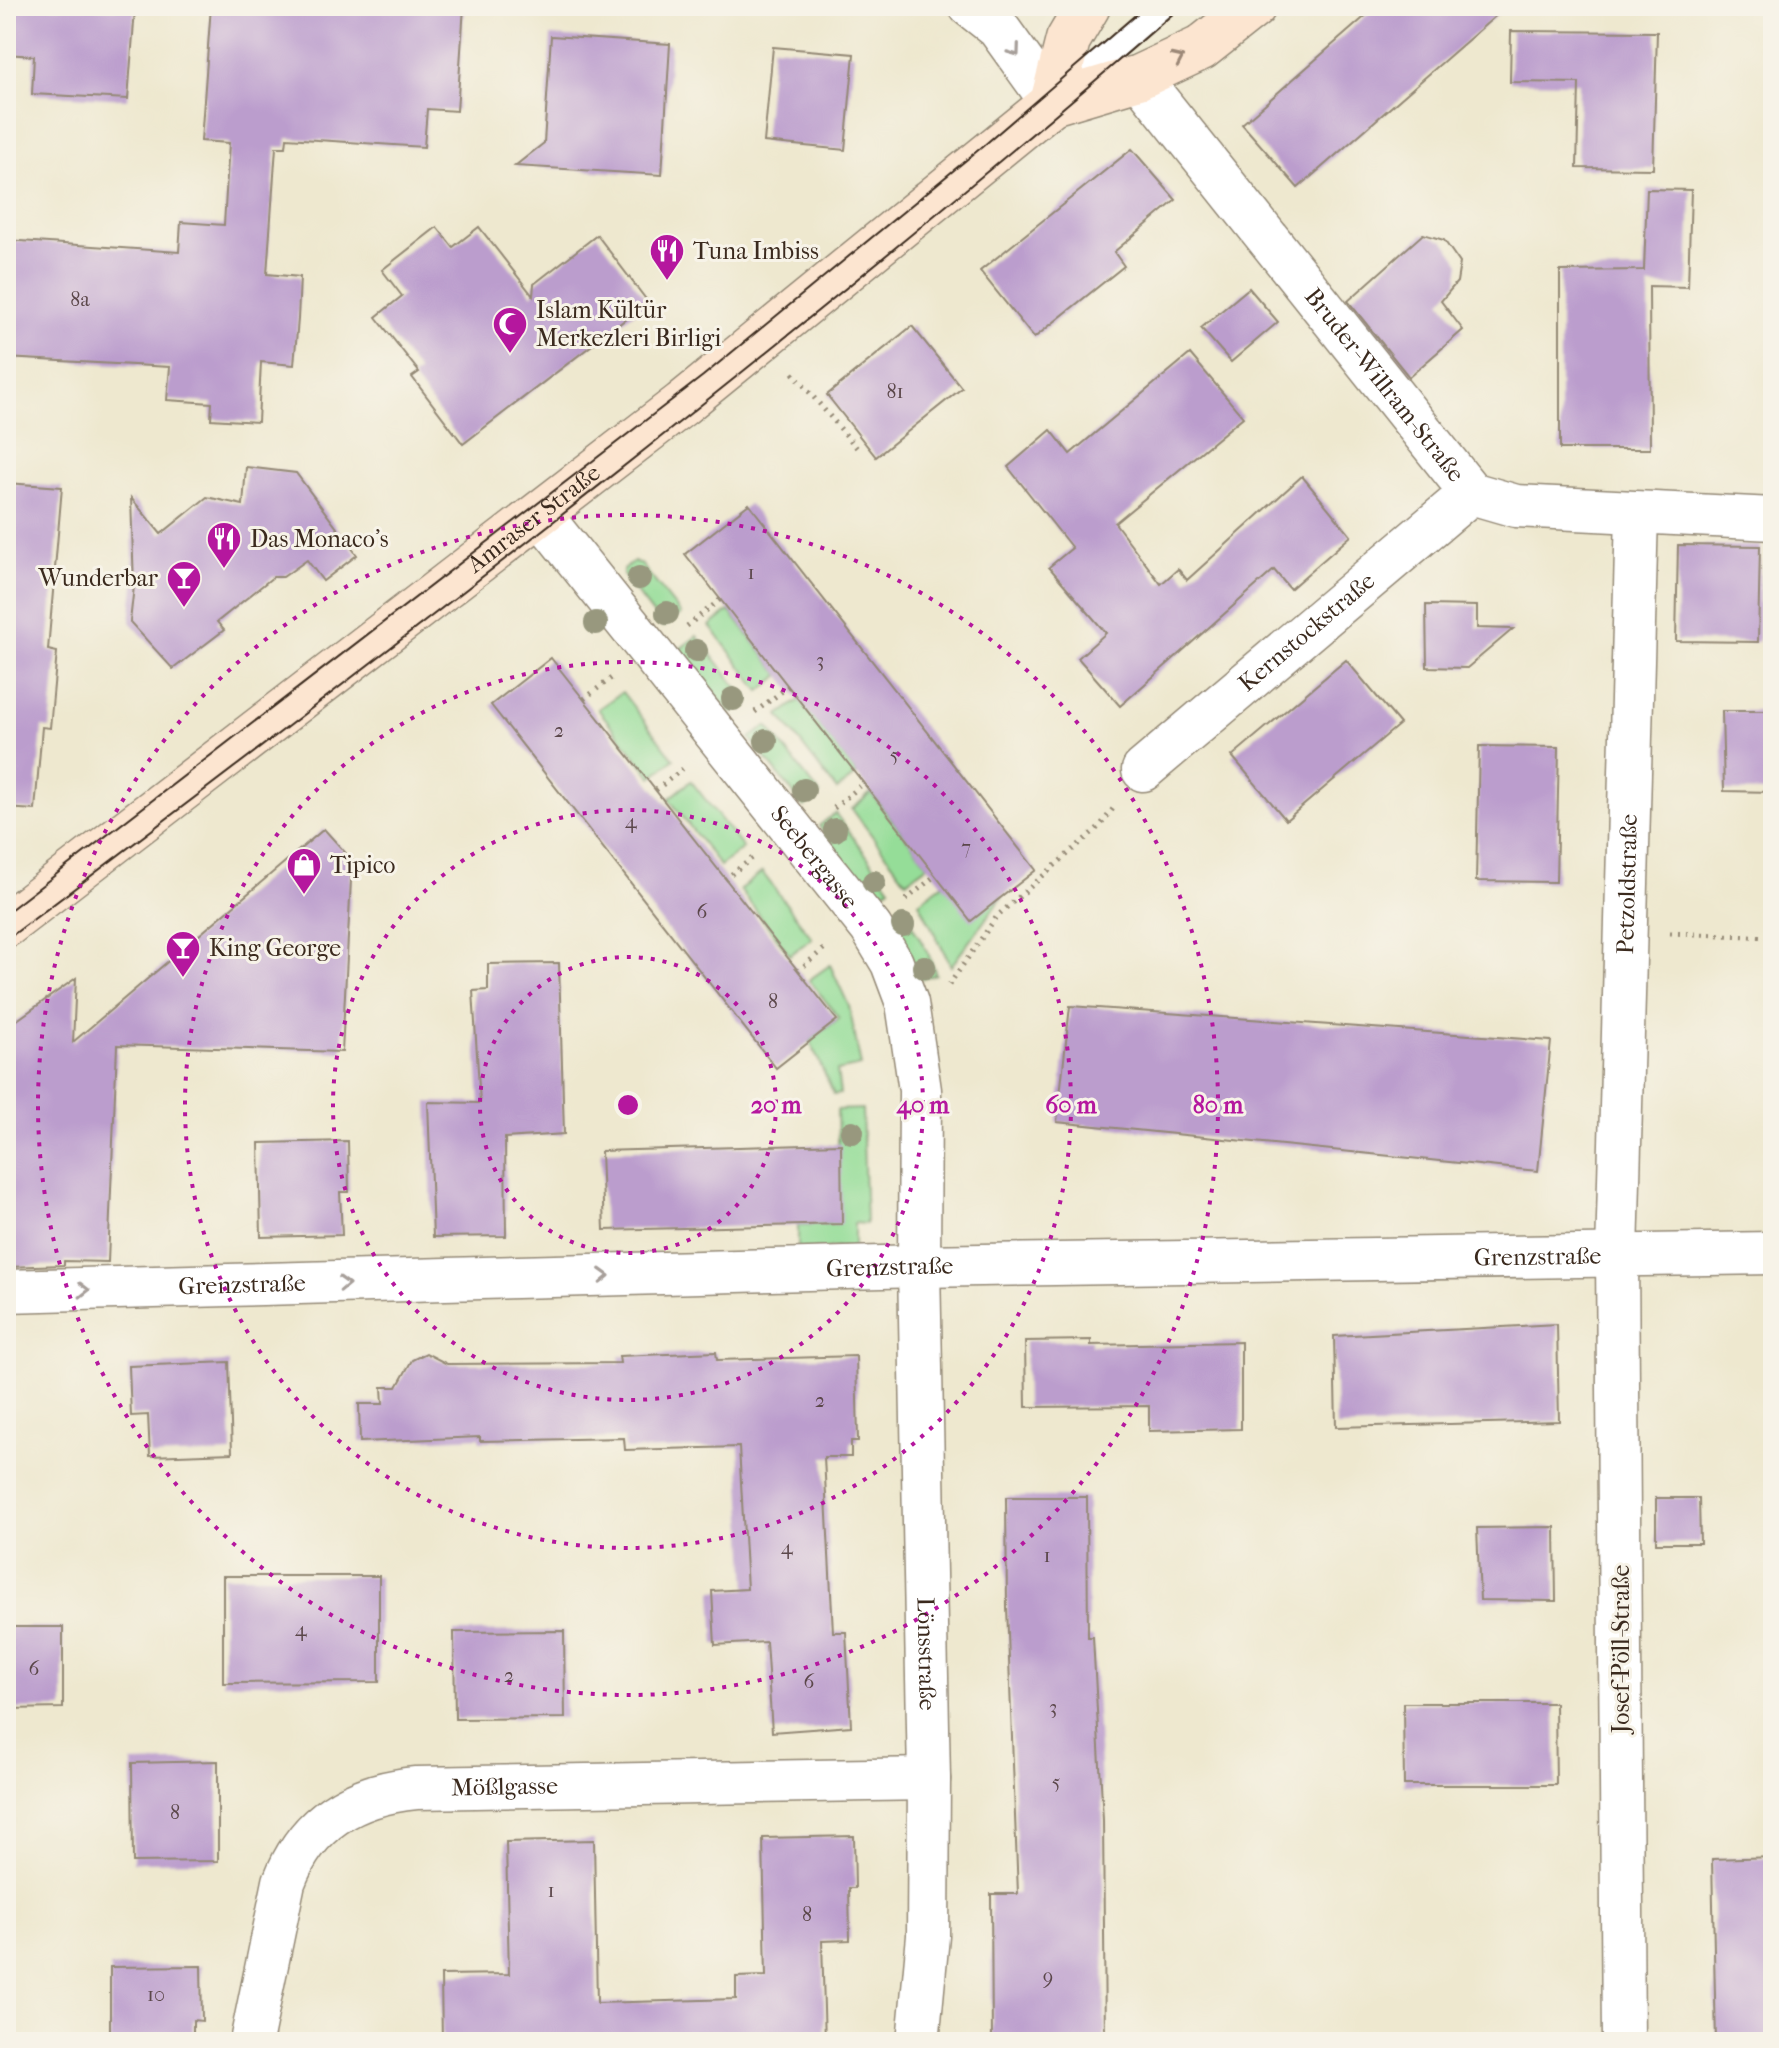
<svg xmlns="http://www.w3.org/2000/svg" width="1779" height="2048" font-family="'IM FELL French Canon',serif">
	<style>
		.green { fill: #95dd98; stroke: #68845b; stroke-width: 2 }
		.building { fill: #bb9dcd }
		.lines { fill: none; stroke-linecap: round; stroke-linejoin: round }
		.lane-casing { stroke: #948976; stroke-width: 25 }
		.street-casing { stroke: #948976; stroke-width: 45 }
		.secondary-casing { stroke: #948976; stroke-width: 47 }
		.path { stroke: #948976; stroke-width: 5; stroke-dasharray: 2 6; stroke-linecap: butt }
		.lane { stroke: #fff; stroke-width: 22 }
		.street { stroke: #fff; stroke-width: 42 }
		.secondary { stroke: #fce5d0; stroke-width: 44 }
		.tram { stroke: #3b2a1e; stroke-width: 2 }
		.tree { fill: #98987e }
		.oneway { stroke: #a79f9a }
		.oneway2 { stroke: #9c8877 }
		.ring { fill: none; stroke: #b5179e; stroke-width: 4; stroke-dasharray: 4 8 }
		.labels { text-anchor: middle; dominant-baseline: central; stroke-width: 6; stroke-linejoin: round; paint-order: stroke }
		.number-label { font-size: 20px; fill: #5b474a }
		.poi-label { font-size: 24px; fill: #3b2a1e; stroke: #f7f3e8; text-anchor: start }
		.street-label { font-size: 24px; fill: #3b2a1e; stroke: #f7f3e8 }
		.centre { fill: #b5179e; stroke: #f7f3e8; stroke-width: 4 }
		.ring-label { font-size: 24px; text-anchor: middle; font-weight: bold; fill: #b5179e; stroke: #f7f3e8; stroke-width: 6; stroke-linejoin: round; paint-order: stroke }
	</style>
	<rect width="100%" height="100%" fill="#f7f3e8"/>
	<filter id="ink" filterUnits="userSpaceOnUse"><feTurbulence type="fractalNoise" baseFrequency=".0125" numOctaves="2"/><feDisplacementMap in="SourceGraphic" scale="16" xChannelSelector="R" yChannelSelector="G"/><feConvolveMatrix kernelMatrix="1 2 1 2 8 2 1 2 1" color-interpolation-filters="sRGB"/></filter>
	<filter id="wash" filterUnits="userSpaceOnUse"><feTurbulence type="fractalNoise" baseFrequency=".006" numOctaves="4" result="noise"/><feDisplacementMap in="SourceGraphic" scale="32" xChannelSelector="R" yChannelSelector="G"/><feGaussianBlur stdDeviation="1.8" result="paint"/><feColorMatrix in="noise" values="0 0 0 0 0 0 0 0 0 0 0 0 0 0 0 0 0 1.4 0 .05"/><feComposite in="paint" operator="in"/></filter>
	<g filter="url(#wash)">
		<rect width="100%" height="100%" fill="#eee8cf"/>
		<g class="green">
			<polygon points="634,561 641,564 681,614 663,627 623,575 623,570"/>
			<polygon points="729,611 780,675 760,691 710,626"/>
			<polygon points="697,636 748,701 731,714 680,649"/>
			<polygon points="622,692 674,759 652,777 598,709"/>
			<polygon points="800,700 857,774 837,790 779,715"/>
			<polygon points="767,726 820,794 804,807 750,738"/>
			<polygon points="691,781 743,848 720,866 669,799"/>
			<polygon points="871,793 928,865 906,881 852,809"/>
			<polygon points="835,813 890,887 873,899 819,826"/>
			<polygon points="762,872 812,938 790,955 740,890"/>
			<polygon points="943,884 1002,897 951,966 919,902"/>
			<polygon points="904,911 928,953 936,974 916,980 888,922"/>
			<polygon points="830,965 849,1006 861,1066 837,1071 840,1094 834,1095 810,1041 839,1018 809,980"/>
			<polygon points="862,1109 866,1224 854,1223 854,1247 798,1250 798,1225 841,1223 837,1110"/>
		</g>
		<g id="blocks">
			<g class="building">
				<polygon points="6,6 135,9 128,99 32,94 34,56 6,54"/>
				<polygon points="211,6 464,6 457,111 427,109 424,147 287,138 286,147 276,147 267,274 300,277 298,319 294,365 261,362 258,422 211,419 212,403 167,400 170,367 6,358 6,240 179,252 181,222 224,225 229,143 201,141"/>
				<polygon points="1377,6 1507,6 1298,188 1242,124"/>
				<polygon points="1511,31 1657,32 1653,169 1577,168 1579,83 1510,82"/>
				<polygon points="551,36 670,44 662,175 515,166 544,143"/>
				<polygon points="773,47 854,54 845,150 764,142"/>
				<polygon points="1132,149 1176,200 1114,252 1124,266 1034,338 980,271"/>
				<polygon points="1647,189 1691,190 1688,287 1649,286 1650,449 1560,449 1560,271 1644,270"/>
				<polygon points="437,227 453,247 479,227 533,296 534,284 597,235 648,302 463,444 412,377 419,372 376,317 402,296 382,270"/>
				<polygon points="1423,234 1444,240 1460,263 1457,282 1441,301 1463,330 1409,377 1348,301"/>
				<polygon points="1249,288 1278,322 1231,362 1201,328"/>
				<polygon points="912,326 962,388 876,457 827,395"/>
				<polygon points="1190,354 1243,417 1115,523 1161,584 1178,569 1187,580 1302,476 1351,536 1290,589 1274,570 1120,706 1078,658 1106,633 1049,567 1072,548 1008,467 1051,430 1070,454"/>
				<polygon points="246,467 296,473 357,555 323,581 307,560 283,577 273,577 217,622 224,630 173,669 130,622 134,586 131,498 161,534 207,497 243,505"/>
				<polygon points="6,483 62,487 48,650 57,652 50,728 42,727 35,810 6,808"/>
				<polygon points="749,504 1036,870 971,921 685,554"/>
				<polygon points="1678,545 1760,546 1758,642 1676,641"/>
				<polygon points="1426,605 1477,606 1477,628 1513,629 1467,668 1427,667"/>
				<polygon points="551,658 837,1020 776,1068 491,705"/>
				<polygon points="1346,660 1400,724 1286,820 1232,756"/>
				<polygon points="1722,711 1773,711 1773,792 1724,791"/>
				<polygon points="1479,746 1559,747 1556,882 1476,881"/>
				<polygon points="324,829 352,860 342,1052 117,1045 108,1262 64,1261 64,1265 6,1267 6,1028 76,978 73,1042"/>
				<polygon points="559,963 564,1134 505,1138 506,1236 433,1237 428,1102 480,1103 473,991 488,990 488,964"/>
				<polygon points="1070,1006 1551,1041 1538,1171 1057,1122"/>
				<polygon points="348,1141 349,1192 340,1192 342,1235 261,1237 259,1143"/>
				<polygon points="841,1144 842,1224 604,1230 601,1151"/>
				<polygon points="1557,1324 1559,1421 1336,1427 1334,1336"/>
				<polygon points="1091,1340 1091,1345 1241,1342 1241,1429 1149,1431 1149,1406 1026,1407 1025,1341"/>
				<polygon points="716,1352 717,1360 856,1356 858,1441 851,1441 851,1457 824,1457 833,1632 846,1632 851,1726 772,1732 766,1642 715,1645 712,1591 747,1589 739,1447 625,1450 624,1438 480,1441 480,1437 360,1442 359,1404 383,1404 382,1387 397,1387 412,1360 426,1353 447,1364 620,1363 619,1356"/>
				<polygon points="229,1362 232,1453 150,1456 148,1415 131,1416 129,1366"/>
				<polygon points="1006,1497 1087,1497 1088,1637 1093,1637 1103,1820 1105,2042 992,2042 991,1894 1018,1894 1007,1607"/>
				<polygon points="1656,1498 1699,1498 1700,1543 1656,1543"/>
				<polygon points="1555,1527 1556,1601 1480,1600 1477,1528"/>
				<polygon points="223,1576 379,1576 379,1682 223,1683"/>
				<polygon points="6,1627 63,1627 63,1708 6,1709"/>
				<polygon points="564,1631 565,1718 455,1719 454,1632"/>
				<polygon points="1403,1703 1555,1703 1556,1785 1404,1785"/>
				<polygon points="218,1761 218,1861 133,1862 132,1763"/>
				<polygon points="854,1836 855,1888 849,1888 850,1940 822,1941 825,2042 442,2042 441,1975 509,1974 506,1842 594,1840 597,2003 736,1999 736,1977 766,1976 763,1838"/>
				<polygon points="1773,1857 1773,2042 1716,2042 1712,1859"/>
				<polygon points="201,1966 202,2021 193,2020 193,2042 110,2042 110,1967"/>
			</g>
		</g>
	</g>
	<g filter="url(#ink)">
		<use href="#blocks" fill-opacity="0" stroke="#948976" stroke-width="2"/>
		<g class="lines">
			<defs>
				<polyline id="lane" points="1070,87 1163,6"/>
				<g id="street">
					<polyline points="970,6 998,28 1052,103"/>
					<path id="s1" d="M1139,77L1471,493L1516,506L1773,519"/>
					<path id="s2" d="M541,515L871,928L892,963L907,1003L920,1090L919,1266L929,1779L928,1936L918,2042"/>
					<path id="s3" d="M1143,770L1471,493"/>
					<path id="s4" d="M6,1291L919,1266L1773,1253"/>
					<path id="s5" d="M251,2042L284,1882C307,1821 353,1794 416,1788L929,1779"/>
					<path id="s6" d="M1623,2042L1617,1255L1637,513"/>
				</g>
				<g id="secondary">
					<polyline points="1052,103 1068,40 1088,6"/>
					<path id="s7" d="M6,925L682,404L1052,103L1139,77L1201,48L1254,6"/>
				</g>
			</defs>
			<use href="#lane" class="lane-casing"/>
			<use href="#street" class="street-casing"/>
			<use href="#secondary" class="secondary-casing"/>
			<g class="path">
				<polyline points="793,373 857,448"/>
				<polyline points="687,626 721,599"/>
				<polyline points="584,699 614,676"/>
				<polyline points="755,712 789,686"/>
				<polyline points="656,790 685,767"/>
				<polyline points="834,808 864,783"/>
				<polyline points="725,879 755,856"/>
				<polyline points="906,900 936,875"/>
				<polyline points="1670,933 1773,937"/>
				<polyline points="798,971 827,946"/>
				<polyline points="949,985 997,916 1100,826 1115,806"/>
			</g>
			<use href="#lane" class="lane"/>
			<use href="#street" class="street"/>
			<use href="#secondary" class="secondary"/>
			<g class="tram">
				<polyline points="6,913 703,376 982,147 1146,6"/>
				<path d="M6,940C406,639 804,334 1182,6"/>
			</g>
		</g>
		<g class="tree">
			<circle cx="639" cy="578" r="12"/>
			<circle cx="667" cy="613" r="12"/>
			<circle cx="596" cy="623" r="12"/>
			<circle cx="696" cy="651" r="12"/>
			<circle cx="733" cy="699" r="12"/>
			<circle cx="766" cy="741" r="12"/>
			<circle cx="804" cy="790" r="12"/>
			<circle cx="835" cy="830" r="12"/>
			<circle cx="874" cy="882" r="12"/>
			<circle cx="903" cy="925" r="12"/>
			<circle cx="924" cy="967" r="12"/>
			<circle cx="852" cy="1132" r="12"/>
		</g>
		<defs><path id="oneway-chevron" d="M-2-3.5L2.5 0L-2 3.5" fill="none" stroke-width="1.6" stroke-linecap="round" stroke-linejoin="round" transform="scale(2)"/></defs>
		<g class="oneway">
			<use href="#oneway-chevron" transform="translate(1015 51) rotate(54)"/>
			<use href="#oneway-chevron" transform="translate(604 1276) rotate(-2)"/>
			<use href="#oneway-chevron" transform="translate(344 1284) rotate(-2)"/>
			<use href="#oneway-chevron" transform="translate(84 1290) rotate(-1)"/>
		</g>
		<use class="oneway2" href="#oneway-chevron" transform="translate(1178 59) rotate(-25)"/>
	</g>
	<g class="ring">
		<circle cx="628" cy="1105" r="148"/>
		<circle cx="628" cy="1105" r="295"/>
		<circle cx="628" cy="1105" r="443"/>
		<circle cx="628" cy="1105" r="590"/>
	</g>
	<defs>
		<symbol id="restaurant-pin" viewBox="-11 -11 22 30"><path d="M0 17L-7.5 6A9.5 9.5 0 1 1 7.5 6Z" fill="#b5179e" stroke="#f7f3e8"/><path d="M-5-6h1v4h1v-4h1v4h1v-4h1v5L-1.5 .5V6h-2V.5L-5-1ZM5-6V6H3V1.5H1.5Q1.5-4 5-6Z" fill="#fff"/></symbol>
		<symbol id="mosque-pin" viewBox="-11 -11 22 30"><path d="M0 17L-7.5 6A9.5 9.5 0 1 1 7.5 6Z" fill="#b5179e" stroke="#f7f3e8"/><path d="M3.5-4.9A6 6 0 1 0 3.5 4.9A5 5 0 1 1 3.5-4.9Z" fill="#fff"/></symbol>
		<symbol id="bar-pin" viewBox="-11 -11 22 30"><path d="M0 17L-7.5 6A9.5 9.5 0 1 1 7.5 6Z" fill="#b5179e" stroke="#f7f3e8"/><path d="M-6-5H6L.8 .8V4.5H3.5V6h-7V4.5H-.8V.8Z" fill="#fff"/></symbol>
		<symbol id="shop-pin" viewBox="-11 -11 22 30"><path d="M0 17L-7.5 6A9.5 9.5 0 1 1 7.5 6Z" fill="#b5179e" stroke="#f7f3e8"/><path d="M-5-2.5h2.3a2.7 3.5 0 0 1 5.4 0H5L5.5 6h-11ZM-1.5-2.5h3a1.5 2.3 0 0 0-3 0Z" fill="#fff"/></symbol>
	</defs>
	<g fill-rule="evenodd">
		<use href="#restaurant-pin" x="647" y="231" width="40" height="54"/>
		<use href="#mosque-pin" x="490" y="304" width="40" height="54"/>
		<use href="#restaurant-pin" x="204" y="519" width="40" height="54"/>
		<use href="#bar-pin" x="164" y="558" width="40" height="54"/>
		<use href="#shop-pin" x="284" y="845" width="40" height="54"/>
		<use href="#bar-pin" x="163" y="928" width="40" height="54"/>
	</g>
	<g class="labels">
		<g class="number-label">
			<text x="80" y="299">8a</text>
			<text x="895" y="391">81</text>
			<text x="751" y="572">1</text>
			<text x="820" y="660">3</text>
			<text x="559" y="730">2</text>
			<text x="894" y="755">5</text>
			<text x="631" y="821">4</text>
			<text x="966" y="847">7</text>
			<text x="702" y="911">6</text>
			<text x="773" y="1001">8</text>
			<text x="820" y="1400">2</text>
			<text x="787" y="1547">4</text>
			<text x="1047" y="1555">1</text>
			<text x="301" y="1629">4</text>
			<text x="34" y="1668">6</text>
			<text x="509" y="1675">2</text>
			<text x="809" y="1681">6</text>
			<text x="1053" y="1707">3</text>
			<text x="1056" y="1782">5</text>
			<text x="175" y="1812">8</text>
			<text x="551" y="1890">1</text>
			<text x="807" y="1914">8</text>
			<text x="1048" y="1977">9</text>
			<text x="156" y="1994">10</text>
		</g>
		<g class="poi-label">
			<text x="693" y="251">Tuna Imbiss</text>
			<text x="536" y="310">Islam Kültür<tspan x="536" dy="28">Merkezleri Birligi</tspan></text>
			<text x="250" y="539">Das Monaco's</text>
			<text x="158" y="578" text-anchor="end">Wunderbar</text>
			<text x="330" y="865">Tipico</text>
			<text x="209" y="948">King George</text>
		</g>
		<g class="street-label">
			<text stroke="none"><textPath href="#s1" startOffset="394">Bruder-Willram-Straße</textPath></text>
			<text stroke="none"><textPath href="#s7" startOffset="666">Amraser Straße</textPath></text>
			<text stroke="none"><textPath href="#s3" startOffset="214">Kernstockstraße</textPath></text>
			<text stroke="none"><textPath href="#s2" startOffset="438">Seebergasse</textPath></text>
			<text stroke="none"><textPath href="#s6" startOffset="1158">Petzoldstraße</textPath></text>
			<text stroke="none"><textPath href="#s4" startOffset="1532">Grenzstraße</textPath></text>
			<text stroke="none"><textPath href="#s4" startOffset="884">Grenzstraße</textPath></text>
			<text stroke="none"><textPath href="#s4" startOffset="236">Grenzstraße</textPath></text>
			<text transform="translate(1621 1649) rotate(-90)">Josef-Pöll-Straße</text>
			<text stroke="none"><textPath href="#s2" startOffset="1264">Lönsstraße</textPath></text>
			<text stroke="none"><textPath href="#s5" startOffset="424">Mößlgasse</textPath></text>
		</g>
	</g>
	<circle cx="628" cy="1105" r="12" class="centre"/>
	<g class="ring-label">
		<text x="776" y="1113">20 m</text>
		<text x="923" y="1113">40 m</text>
		<text x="1071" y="1113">60 m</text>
		<text x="1218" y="1113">80 m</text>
	</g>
	<rect width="1779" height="2048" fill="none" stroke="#f7f3e8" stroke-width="32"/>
</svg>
